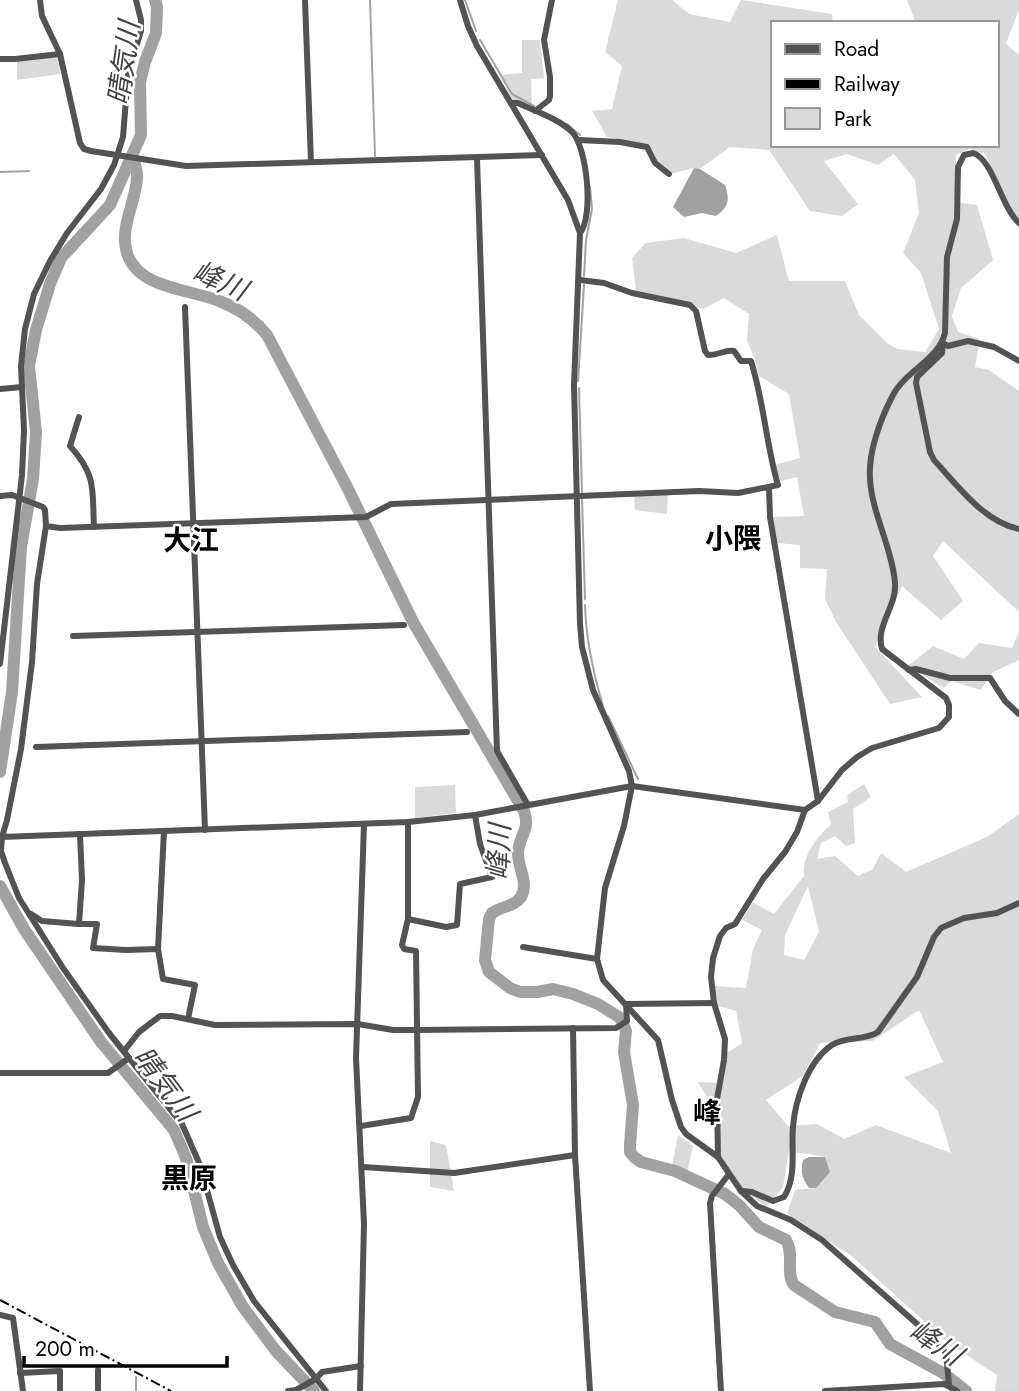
<svg xmlns="http://www.w3.org/2000/svg" width="1019" height="1391" font-family="Jost,'Noto Sans JP',sans-serif">
	<style>
		.green { fill: #dadada; fill-rule: evenodd }
		.water { fill: #a1a1a1 }
		.lines { fill: none; stroke-linecap: round; stroke-linejoin: round }
		.stream { stroke: #a1a1a1; stroke-width: 2 }
		.river { stroke: #a1a1a1; stroke-width: 12 }
		.street { stroke: #535353; stroke-width: 6 }
		.rail { stroke: #000; stroke-width: 2; stroke-dasharray: 10 3.5 2 3.5; stroke-linecap: butt }
		.labels { text-anchor: middle; dominant-baseline: central; stroke-width: 5; stroke-linejoin: round; paint-order: stroke }
		.water-label { font-size: 28px; font-style: italic; fill: #424242; stroke: #fff }
		.neighbourhood-label { font-size: 28px; font-weight: bold; fill: #000; stroke: #fff }
	</style>
	<rect width="100%" height="100%" fill="#fff"/>
	<g class="green">
		<polygon points="618,0 672,0 689,14 730,22 741,0 832,14 833,23 772,23 772,145 996,145 996,23 916,23 907,0 1019,0 1019,9 1006,44 1019,55 1019,218 1014,214 985,154 970,149 956,155 956,202 977,205 993,260 961,288 952,316 958,332 980,339 975,367 989,370 1019,391 1019,612 943,541 933,556 963,601 941,620 902,586 875,647 922,697 890,704 836,622 825,599 827,569 800,568 800,545 777,543 773,517 804,516 797,477 781,481 774,465 800,458 789,394 759,376 755,359 747,341 749,314 724,298 703,309 675,299 636,291 632,258 646,243 684,238 736,253 777,235 789,281 845,281 859,315 887,343 897,349 925,352 939,329 921,273 903,253 919,213 915,180 894,154 878,165 847,154 824,161 858,204 842,216 810,211 769,150 730,147 700,169 694,168 666,175 653,165 645,144 607,137 592,111 612,109 622,66 605,52"/>
		<polygon points="522,40 540,40 544,78 531,79 532,111 515,104 499,75 522,73"/>
		<polygon points="59,57 60,74 17,80 17,61"/>
		<polygon points="668,491 667,514 635,510 634,493"/>
		<polygon points="1019,632 1019,660 993,672 981,690 951,681 944,688 908,666 933,646 964,659 979,643 1012,648"/>
		<path d="M864,784L871,797L853,809L855,843L846,846L835,836L821,843L817,859L835,856L858,876L873,869L881,853L906,872L987,837L1019,814V1391H995L997,1375L948,1343L853,1257L787,1214L795,1190L816,1188L825,1157L789,1151L783,1187L766,1207L740,1187L721,1156L719,1125L707,1122L708,1099L698,1082L721,1083L727,1053L742,1043L736,1011L718,1006L714,986L746,988L753,949L762,930L742,920L753,902L774,914L804,876C801,857 818,836 831,824L828,812L848,802L847,795ZM808,886L819,932L804,960L784,955L785,935ZM919,1010L943,1062L904,1077L938,1111L951,1153L876,1125L844,1139L817,1124L788,1126L766,1100L803,1076L820,1043L873,1041Z"/>
		<polygon points="455,785 456,813 415,818 415,787"/>
		<polygon points="678,1135 693,1146 687,1173 672,1167"/>
		<polygon points="430,1141 446,1145 454,1191 430,1187"/>
	</g>
	<g class="water">
		<path d="M694,168L700,169L725,185C730,200 729,207 716,216L702,213L684,217L673,207Z"/>
		<path d="M809,1157H825L830,1172L816,1188H809C802,1178 800,1172 803,1160Z"/>
	</g>
	<g class="lines">
		<g class="stream">
			<polyline points="370,0 375,156"/>
			<polyline points="465,0 476,31"/>
			<polyline points="480,40 512,94 534,106"/>
			<polyline points="567,124 580,135"/>
			<polyline points="0,172 29,171"/>
			<polyline points="584,276 586,240 592,209 590,187"/>
			<polyline points="578,381 584,285"/>
			<polyline points="579,388 582,492"/>
			<polyline points="582,499 585,599"/>
			<path d="M585,605C586,641 593,672 603,706"/>
			<polyline points="608,716 638,779"/>
			<polyline points="136,1377 136,1391"/>
		</g>
		<g class="river">
			<path d="M133,157C134,163 138,171 137,178C136,201 119,229 127,253C138,289 190,289 219,301C238,308 254,319 267,335L347,487L413,622L524,811C531,831 518,836 518,854C518,868 529,883 521,897C514,907 502,906 492,913L489,919L485,960L489,972L510,988L520,992H537L553,989L573,994L598,1004L619,1017L623,1023L626,1031L624,1052L633,1105L630,1145V1152L634,1157L641,1162L675,1171L725,1194L739,1205L759,1227L786,1240C795,1255 785,1272 794,1285L835,1312L875,1322L890,1344L943,1373L966,1391"/>
			<polyline points="0,772 12,692 21,547 33,479 36,432 29,366 36,330 50,284 61,258 110,205 141,135 140,82 145,62 156,33 157,7 155,0"/>
			<polyline points="0,886 24,929 101,1042 174,1130 186,1158 203,1227 218,1263 243,1307 276,1351 314,1391"/>
		</g>
		<g class="street">
			<polyline points="40,0 42,16 60,54 80,143 84,149 91,151 186,166 542,155"/>
			<polyline points="305,0 311,162"/>
			<polyline points="460,0 468,26 477,46 568,200 580,233 574,385 580,624 582,647 593,690 629,771 632,786 624,826 605,888 597,959 603,980 658,1040 672,1100 681,1127 686,1134 718,1157 741,1191 757,1206 791,1220 822,1240 933,1338 946,1353 949,1385"/>
			<polyline points="0,59 15,59 60,54"/>
			<path d="M511,103H518C535,111 559,119 572,132C587,147 594,216 580,233"/>
			<polyline points="535,111 549,100 550,96 550,77 544,40 552,0"/>
			<polyline points="579,140 620,142 647,147 655,163 669,174"/>
			<polyline points="477,158 497,751 528,805"/>
			<polyline points="185,307 205,830"/>
			<path d="M1019,361L994,347L968,341L948,346L943,343L942,353L917,377L916,383L930,452L934,460C957,485 984,522 1019,529"/>
			<polyline points="0,389 22,387"/>
			<path d="M79,417L70,446C97,476 92,489 94,527"/>
			<polyline points="769,488 770,517 818,801"/>
			<path d="M0,496L12,495L43,507L45,510L46,526L60,528L366,517L391,504L699,491L738,493L778,485C766,444 764,402 751,361H741L734,351C725,349 718,356 708,355L705,351L696,311L690,305L632,293L604,283L580,280"/>
			<polyline points="46,526 37,584 32,662 21,749 7,820 2,837 1,851 5,863 19,898 63,968 109,1033 182,1124 200,1165 220,1237 233,1265 254,1301 326,1391"/>
			<polyline points="73,636 404,625"/>
			<polyline points="0,664 22,475 24,430 21,366 25,329 34,294 50,261 67,233 101,189 114,165 123,137 128,74 141,31 141,20 136,0"/>
			<polyline points="909,670 916,669 950,678 990,678 1005,701 1019,714"/>
			<polyline points="36,747 467,732"/>
			<polyline points="164,831 158,949 163,979 195,985 188,1019"/>
			<polyline points="80,834 82,880 79,924 97,924 93,948 126,950 158,949"/>
			<polyline points="1,837 408,822 475,815 632,786 805,810"/>
			<polyline points="31,914 42,921 79,924"/>
			<polyline points="408,919 446,927 457,925 460,884 492,877 480,844 475,815"/>
			<polyline points="523,947 597,959"/>
			<polyline points="626,1004 714,1003"/>
			<polyline points="573,1028 575,1155 590,1391"/>
			<polyline points="124,1051 139,1032 160,1016 172,1016 215,1025 358,1024 393,1030 417,1030 616,1028 627,1021 626,1004"/>
			<polyline points="0,1073 108,1073 129,1058"/>
			<polyline points="361,1126 411,1118 418,1097 416,951 404,949 402,945 408,919 408,822"/>
			<path d="M718,1157L717,1099L724,1060L725,1039L714,1003L711,977L713,958L720,936L726,928L735,924L763,879L785,852L797,832L805,810L818,801L842,770L857,757L872,748L939,728L949,717V705L946,698L882,649C875,626 897,606 895,583C892,547 872,514 870,479C868,453 880,420 892,397C904,371 938,361 945,333L947,257L957,219L958,167L964,155L973,153C993,159 1001,207 1019,223"/>
			<polyline points="363,1167 454,1173 575,1155"/>
			<path d="M741,1191L752,1192L773,1201L784,1197C797,1176 791,1150 793,1127C795,1100 808,1061 832,1045C846,1036 864,1041 878,1032L917,977L934,937L941,928L964,918L997,913L1019,903"/>
			<polyline points="0,1315 13,1318 23,1391"/>
			<polyline points="20,1373 60,1371 60,1391"/>
			<polyline points="98,1391 98,1370"/>
			<polyline points="288,1391 296,1390 316,1379 322,1372 361,1366"/>
			<polyline points="360,1391 364,1224 356,1058 364,824"/>
			<polyline points="721,1391 710,1203 712,1196 729,1174"/>
			<polyline points="825,1391 944,1384 957,1391"/>
		</g>
		<polyline class="rail" points="0,1300 171,1391"/>
	</g>
	<g class="labels">
		<g class="water-label">
			<text transform="translate(124 63) rotate(-82)">晴気川</text>
			<text transform="translate(220 281) rotate(23)">峰川</text>
			<text transform="translate(499 852) rotate(-88)">峰川</text>
			<text transform="translate(165 1084) rotate(53)">晴気川</text>
			<text transform="translate(936 1343) rotate(33)">峰川</text>
		</g>
		<g class="neighbourhood-label">
			<text x="733" y="538">小隈</text>
			<text x="191" y="540">大江</text>
			<text x="707" y="1112">峰</text>
			<text x="189" y="1178">黒原</text>
		</g>
	</g>
	<rect x="771" y="21" width="228" height="126" fill="#ffffff" stroke="#999999" stroke-width="2"/>
	<rect x="785" y="44" width="35" height="10" fill="#535353" stroke="#999999" stroke-width="2"/>
	<text x="834" y="56" font-size="21" fill="#000000">Road</text>
	<rect x="785" y="79" width="35" height="10" fill="#000000" stroke="#999999" stroke-width="2"/>
	<text x="834" y="91" font-size="21" fill="#000000">Railway</text>
	<rect x="785" y="108" width="35" height="21" fill="#dadada" stroke="#999999" stroke-width="2"/>
	<text x="834" y="126" font-size="21" fill="#000000">Park</text>
	<path d="M24 1356v10h203v-10" fill="none" stroke="#000000" stroke-width="3.5"/>
	<text x="35" y="1356" font-size="21" fill="#000000" stroke="#ffffff" stroke-width="5" paint-order="stroke">200 m</text>
</svg>
